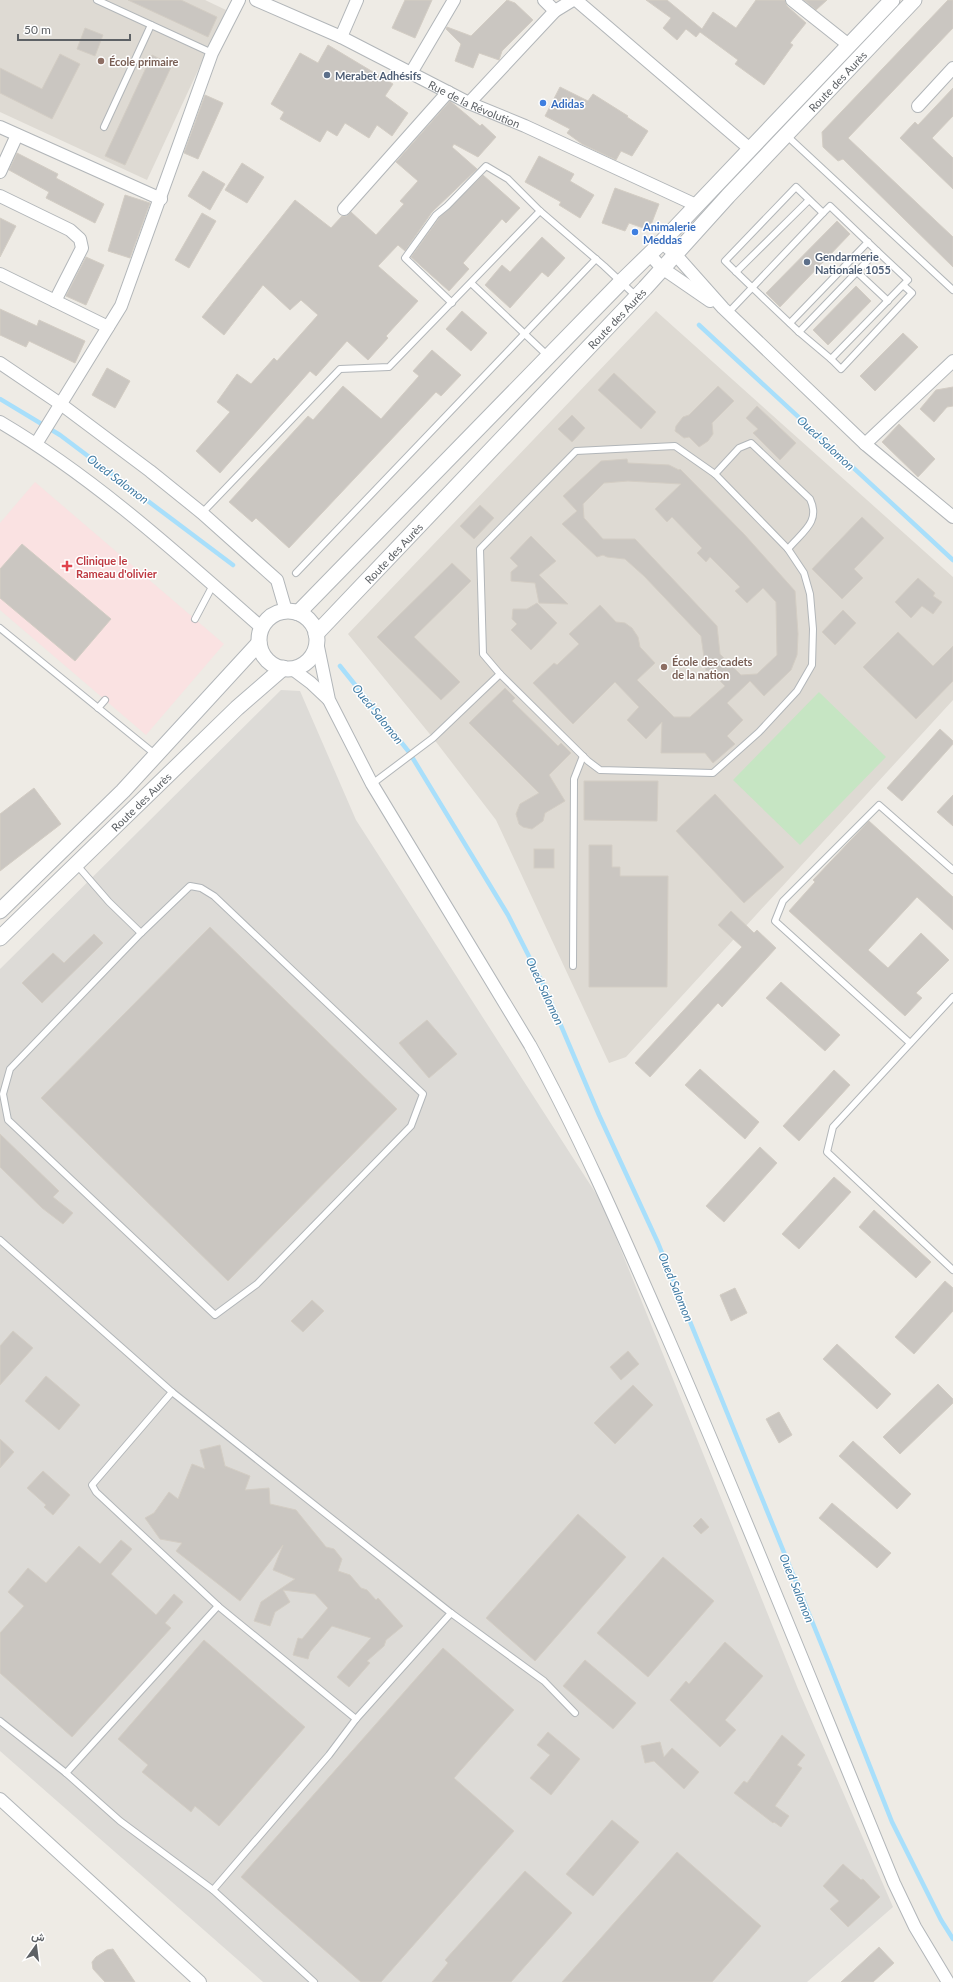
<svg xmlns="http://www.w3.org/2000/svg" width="953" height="1982" font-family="Lato,Vazirmatn,sans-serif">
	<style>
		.industrial { fill: #dddbd7 }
		.education { fill: #dedad3 }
		.medical { fill: #fae2e2 }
		.green { fill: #c6e5c3 }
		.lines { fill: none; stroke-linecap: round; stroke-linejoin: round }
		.stream { stroke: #a8dffb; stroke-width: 4.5 }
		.building { fill: #cac6c1; stroke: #d3cdc4; fill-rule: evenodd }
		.service-casing { stroke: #b2b6b9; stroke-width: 8 }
		.minor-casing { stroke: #b2b6b9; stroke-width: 14 }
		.tertiary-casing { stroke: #b2b6b9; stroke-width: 17 }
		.service { stroke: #fff; stroke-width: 6 }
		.minor { stroke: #fff; stroke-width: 12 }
		.tertiary { stroke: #fff; stroke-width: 15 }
		.education-dot { fill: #8d6e63; stroke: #fff; stroke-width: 1.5 }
		.service-dot { fill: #5c6f8a; stroke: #fff; stroke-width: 1.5 }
		.shop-dot { fill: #3f7fe0; stroke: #fff; stroke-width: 1.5 }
		.health-dot { fill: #e0444e; stroke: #fff; stroke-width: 1.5 }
		.labels { text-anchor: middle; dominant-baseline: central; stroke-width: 3; stroke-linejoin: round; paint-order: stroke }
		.education-label { font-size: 11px; font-weight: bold; fill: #785e54; stroke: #fff; text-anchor: start }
		.service-label { font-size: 11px; font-weight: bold; fill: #4e5e75; stroke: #fff; text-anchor: start }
		.street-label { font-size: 11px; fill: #5d6165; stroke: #fff }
		.shop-label { font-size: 11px; font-weight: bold; fill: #366cbe; stroke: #fff; text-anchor: start }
		.health-label { font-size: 11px; font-weight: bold; fill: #be3a42; stroke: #fff; text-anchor: start }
		.water-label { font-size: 12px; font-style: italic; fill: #427ca4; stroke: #fff }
	</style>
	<rect width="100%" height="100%" fill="#eeebe5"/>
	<polygon class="industrial" points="281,690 300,691 356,820 602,1203 798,1689 893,1907 807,1982 263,1982 0,1751 0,969"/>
	<g class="education">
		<polygon points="0,0 205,0 226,10 147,180 0,112"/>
		<polygon points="656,311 953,577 953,700 626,1057 609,1063 496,820 433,738 348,634"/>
	</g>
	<polygon class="medical" points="35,482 224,644 146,735 0,610 0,523"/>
	<polygon class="green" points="819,692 886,757 800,845 733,780"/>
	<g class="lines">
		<g class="stream">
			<polyline points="699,325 953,560"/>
			<polyline points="0,399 60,435 233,565"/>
			<polyline points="340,666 409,752 508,915 545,988 599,1115 658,1243 829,1663 892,1822 941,1920 953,1939"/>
		</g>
	</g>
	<g class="building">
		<polygon points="128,0 181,0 217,17 208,37"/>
		<polygon points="405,0 432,0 415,38 392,28"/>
		<polygon points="507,0 515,3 533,20 502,51 499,60 479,53 473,68 455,61 461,44 446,29 447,27 471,36"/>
		<polygon points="646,0 667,0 702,29 713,12 736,28 756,0 785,0 787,6 806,23 790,43 793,45 764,85 735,64 738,60 700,32 696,37 686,29 677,40 663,28 671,18"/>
		<polygon points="804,0 827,0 816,10"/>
		<polygon points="948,0 953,0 953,28 848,138 953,237 953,267 843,159 838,161 823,147 822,132"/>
		<polygon points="85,28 103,35 95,56 77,49"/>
		<polygon points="328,45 393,84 385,96 408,113 392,136 377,125 369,138 345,123 337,136 327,130 320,142 280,119 284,112 271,104 300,53 318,63"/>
		<polygon points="60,54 80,64 52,119 0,93 0,68 42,89"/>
		<polygon points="152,55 172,65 125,165 105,156"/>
		<polygon points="560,87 588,101 593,94 628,116 627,117 648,131 632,156 621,151 616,160 582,144 567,133 570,129 545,116"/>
		<polygon points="953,88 953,116 932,138 953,158 953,189 900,138 915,122 918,125"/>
		<polygon points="205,95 223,103 198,159 184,153"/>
		<polygon points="450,101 480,126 482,124 496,137 478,157 454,144 452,147 477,169 432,212 405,251 398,245 378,266 418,301 386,336 388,338 368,360 347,341 316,376 310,371 220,473 196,451 230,412 217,402 237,374 251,384 274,358 277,361 318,315 301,300 290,310 263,285 224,335 202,317 295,200 331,228 342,216 347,216 351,212 376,235 404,204 400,201 418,181 396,162"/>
		<polygon points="17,153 58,174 56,178 104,204 95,223 46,198 49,192 9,170"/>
		<polygon points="539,156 574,174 570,181 594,195 580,218 559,205 561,202 525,182"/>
		<polygon points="242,163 264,177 247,203 225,190"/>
		<polygon points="203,171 225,184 210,210 188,196"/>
		<polygon points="483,175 520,208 506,223 502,219 463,263 469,269 449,291 411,257 439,218"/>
		<polygon points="615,188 659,204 649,230 629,223 625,231 602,223"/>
		<polygon points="125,195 150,203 130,258 108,251"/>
		<polygon points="202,213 216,221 189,268 175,260"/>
		<polygon points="0,218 16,226 0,257"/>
		<polygon points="837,221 850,234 780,307 766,293"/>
		<polygon points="542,237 565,258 548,277 542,272 510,308 485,285 502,265 510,272"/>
		<polygon points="86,257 104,265 86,305 66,296"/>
		<polygon points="856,286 871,301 828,345 813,330"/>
		<polygon points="0,309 37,326 39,320 85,341 75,363 29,341 26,347 0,335"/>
		<polygon points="462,311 487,333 471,351 446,329"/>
		<polygon points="903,333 918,347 875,391 860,376"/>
		<polygon points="432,350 461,375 441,396 436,392 289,548 256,518 252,522 229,502 308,416 313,420 343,386 381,419 419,376 413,371"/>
		<polygon points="107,368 130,381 115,408 92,395"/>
		<polygon points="614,373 656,412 641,429 598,390"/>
		<polygon points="718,386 734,401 712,423 713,434 708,441 699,447 689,437 684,438 675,431 676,426 683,417 689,415"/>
		<polygon points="953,387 953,406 947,407 934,422 920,409 936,390"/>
		<polygon points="757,406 796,443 780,460 753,433 758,429 746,418"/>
		<polygon points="572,415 585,428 572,442 558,429"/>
		<polygon points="899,424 935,459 918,477 882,442"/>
		<path d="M627,459L628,463L669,465L679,470L680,469L744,534L795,591L798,634L797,655L791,670L764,696L750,681L727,703L743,720L727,736L735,744L713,763L705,753H661L662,722L646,739L627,720L639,707L615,682L573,724L533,683L554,663L557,665L579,644L569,634L600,605L616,622L625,623L632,628L638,637L640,647L655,663L637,680L674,717H690L725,686L710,671H706L701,636L644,576L625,559L607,557L603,555L597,557L562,524L577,511L563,496L601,461ZM628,481L681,484L655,509L667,522L672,517L702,548L697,553L706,562L710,557L740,587L735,591L747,603L763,588L776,602L777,655L757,674L741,675L720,654L717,626L635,539H603L584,518L583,504L604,483Z"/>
		<polygon points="480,505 494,518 474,539 460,526"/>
		<polygon points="862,517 884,538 854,569 863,578 842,599 812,569"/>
		<polygon points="531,536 556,561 539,575 568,604 539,603 535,583 511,581 511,572 518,566 510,558"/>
		<polygon points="22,544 111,619 75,661 0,598 0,569"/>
		<polygon points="452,563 471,581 414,637 460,682 441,700 377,637"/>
		<polygon points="918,578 935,593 933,596 942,602 933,614 922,606 911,618 895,602"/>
		<polygon points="537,603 557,623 531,650 511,630 517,624 512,619 513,609 527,609"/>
		<polygon points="843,610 856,623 835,645 822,632"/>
		<polygon points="898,632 933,666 953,646 953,681 916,719 863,667"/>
		<polygon points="505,688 515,698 512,701 558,746 561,743 571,753 549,775 565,801 545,813 543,821 532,829 523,827 519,824 516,814 520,804 539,793 469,723"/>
		<polygon points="940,729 953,741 953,744 902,801 887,788"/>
		<polygon points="584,781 658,781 657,821 584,820"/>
		<polygon points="34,788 61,824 0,871 0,814"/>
		<polygon points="715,794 784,867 744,903 676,831"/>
		<polygon points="953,795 953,826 937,812"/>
		<polygon points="869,821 953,897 953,930 917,897 868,950 888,968 921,933 949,960 916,993 922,998 905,1016 789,911 815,882 813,880"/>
		<polygon points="589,845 612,845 612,867 620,867 620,876 668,876 667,987 589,987"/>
		<rect x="534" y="849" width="20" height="19"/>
		<polygon points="731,911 754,933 757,930 776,948 722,1007 718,1003 650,1077 635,1063 742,947 718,925"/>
		<polygon points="210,927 397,1109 228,1281 41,1098"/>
		<polygon points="94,934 103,943 42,1003 22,983 53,953 64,963"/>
		<polygon points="781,982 840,1035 825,1051 766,998"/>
		<polygon points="427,1020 457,1054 429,1078 399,1043"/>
		<polygon points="700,1069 759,1122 745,1139 685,1085"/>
		<polygon points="834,1070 850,1085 799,1141 783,1126"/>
		<polygon points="0,1134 59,1191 53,1197 73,1213 63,1224 42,1208 0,1167"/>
		<polygon points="760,1147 777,1163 724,1222 706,1206"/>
		<polygon points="834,1177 851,1192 799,1249 782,1234"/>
		<polygon points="874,1210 931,1262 916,1278 859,1227"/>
		<polygon points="945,1281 953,1288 953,1311 914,1354 895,1337"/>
		<polygon points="735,1288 747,1313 731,1321 720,1295"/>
		<polygon points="312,1300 324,1311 303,1332 291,1321"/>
		<polygon points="13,1331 33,1348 0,1385 0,1346"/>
		<polygon points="837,1344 891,1394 877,1409 823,1359"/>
		<polygon points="628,1351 639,1364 621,1380 610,1367"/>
		<polygon points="46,1376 80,1405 59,1430 25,1401"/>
		<polygon points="938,1384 953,1399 953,1403 900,1454 883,1437"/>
		<polygon points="633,1385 653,1405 615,1444 594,1423"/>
		<polygon points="779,1412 792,1435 779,1443 766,1419"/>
		<polygon points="0,1439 14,1452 0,1468"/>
		<polygon points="853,1441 911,1494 897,1509 839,1456"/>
		<polygon points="220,1445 225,1466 250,1476 245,1490 269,1488 270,1504 296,1510 326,1547 334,1549 342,1559 338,1571 350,1575 361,1588 367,1590 376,1600 378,1598 403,1626 386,1640 384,1646 367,1661 370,1663 349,1687 337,1677 371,1638 332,1626 310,1652 308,1659 293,1655 298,1638 302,1639 328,1608 315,1594 283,1590 290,1602 275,1612 270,1626 254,1621 261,1602 295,1579 273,1570 283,1545 240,1601 176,1551 182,1543 160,1539 145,1518 154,1513 169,1492 178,1499 192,1464 205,1469 200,1450"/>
		<polygon points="43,1471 70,1495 53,1515 44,1507 46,1505 27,1488"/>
		<polygon points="832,1503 891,1553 877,1568 819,1518"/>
		<polygon points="578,1514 626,1557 535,1661 486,1618"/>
		<polygon points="701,1518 709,1527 701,1534 693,1526"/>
		<polygon points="121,1540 132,1549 111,1574 156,1615 174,1594 183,1602 165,1623 171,1628 72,1737 0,1673 0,1633 24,1606 8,1592 28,1568 46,1583 79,1546 100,1564"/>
		<polygon points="663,1557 714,1601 648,1677 597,1633"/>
		<polygon points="204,1640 305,1727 219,1826 195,1806 191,1812 142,1772 148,1765 118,1739"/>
		<polygon points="725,1642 763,1676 725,1720 736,1730 720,1747 670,1700 686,1681 689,1684"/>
		<polygon points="443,1648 514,1710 454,1778 514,1831 381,1982 361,1982 241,1877"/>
		<polygon points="585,1660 636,1703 613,1729 563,1686"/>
		<polygon points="548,1732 580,1759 551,1795 530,1778 550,1755 537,1745"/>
		<polygon points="782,1735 805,1755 797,1765 802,1768 775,1806 789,1816 781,1827 774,1822 773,1823 734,1793 744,1781 747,1783"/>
		<polygon points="660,1742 664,1757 672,1748 699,1772 684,1789 654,1761 645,1763 641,1746"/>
		<polygon points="612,1820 639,1842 593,1896 566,1874"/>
		<polygon points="677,1852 761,1926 712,1982 562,1982"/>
		<polygon points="843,1864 861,1880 863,1879 880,1897 848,1927 830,1909 839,1901 823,1886"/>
		<polygon points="525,1871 572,1913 511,1982 432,1982 448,1963 445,1960"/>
		<polygon points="879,1947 894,1963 873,1982 841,1982"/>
		<polygon points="113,1949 135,1982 105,1982 93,1969 92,1962 96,1957 107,1950"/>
	</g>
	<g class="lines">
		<defs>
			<g id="service">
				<polyline points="97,0 212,53"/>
				<polyline points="104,127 151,25"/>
				<polyline points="786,135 953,290"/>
				<polyline points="823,213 830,206 877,251"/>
				<polyline points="856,271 888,301"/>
				<polyline points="736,272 809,200"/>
				<polyline points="471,283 548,356"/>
				<polyline points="452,303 405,258 436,215 447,206 486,166 508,179 540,211 604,266 636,296"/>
				<path d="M728,313L823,213L796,187L725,261C749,285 774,308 799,332L877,251L908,280L903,285L912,293L841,369L831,359L903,285"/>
				<polyline points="790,323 868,242"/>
				<polyline points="799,332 831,359"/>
				<polygon points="675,446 715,474 788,549 804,573 810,594 813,629 812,665 797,691 759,732 713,773 600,770 588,761 500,674 483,654 480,549 576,451"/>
				<path d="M715,474L739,448L751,443L810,499C821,522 802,532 788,549"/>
				<polyline points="202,513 340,369 389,367 540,211"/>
				<polyline points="296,573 596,259"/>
				<polyline points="195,619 213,585"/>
				<polyline points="0,628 156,755"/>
				<polyline points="98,708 105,700"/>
				<polyline points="372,784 433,738 500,674"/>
				<polyline points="76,864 109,902 141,933"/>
				<polygon points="190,886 201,888 214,896 423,1094 411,1126 257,1284 215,1315 8,1120 3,1094 10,1069 141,933"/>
				<polyline points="573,966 574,779 583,756"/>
				<polyline points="953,997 833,1127 827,1152 953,1270"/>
				<polyline points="910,1043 775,921 783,901 879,805 953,870"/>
				<polyline points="0,1240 172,1392 451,1613 544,1681 575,1713"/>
				<polyline points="172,1392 92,1485 96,1492 218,1606 356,1719"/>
				<polyline points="0,1721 66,1773 120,1821 213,1890 314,1982"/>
				<polyline points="66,1773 218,1606"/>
				<polyline points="213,1890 329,1755 356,1719 451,1613"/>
			</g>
			<g id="minor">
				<path id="s1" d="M256,0L341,37L469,103L525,126L696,205"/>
				<polyline points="544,0 555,11"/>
				<polyline points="576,0 750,149"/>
				<polyline points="792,0 850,46"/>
				<polyline points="341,37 357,0"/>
				<polyline points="411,73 454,0"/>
				<polyline points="469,103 555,11 573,0"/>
				<polyline points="918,106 953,68"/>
				<polyline points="0,127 161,199"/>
				<polyline points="0,172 17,135"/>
				<polyline points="0,196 70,230 80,239 82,248 55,301"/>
				<polyline points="344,209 448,92"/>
				<polyline points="661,242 675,254 723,308 865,444 953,517"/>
				<polyline points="649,254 662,268 710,301"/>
				<polyline points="0,274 108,327"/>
				<polyline points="0,363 62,405 150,471 202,513 277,580 286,611"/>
				<path d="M0,422C95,478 179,555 262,628"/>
				<polyline points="36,444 121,306 212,53 239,0"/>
				<polyline points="865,444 953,361"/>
				<path d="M317,642L329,700L372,784L530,1045C582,1140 624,1238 667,1336C746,1517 819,1701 894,1883L915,1927L948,1982"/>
				<polyline points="291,668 311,683 328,699"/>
				<polyline points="0,1799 200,1982"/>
			</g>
			<g id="tertiary">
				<circle cx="288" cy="640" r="29"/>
				<polyline points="298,613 621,282 658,246 892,0"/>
				<path id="s2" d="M316,634L645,288L728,196L914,0"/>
				<polyline points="0,911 123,791 259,643"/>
				<path id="s3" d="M0,938L237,708L283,668"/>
			</g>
		</defs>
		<use href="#service" class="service-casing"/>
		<use href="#minor" class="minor-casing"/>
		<use href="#tertiary" class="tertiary-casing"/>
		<use href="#service" class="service"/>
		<use href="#minor" class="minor"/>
		<use href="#tertiary" class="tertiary"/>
	</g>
	<g class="education-dot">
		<circle cx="101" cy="61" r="4"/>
		<circle cx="664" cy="667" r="4"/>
	</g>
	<g class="service-dot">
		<circle cx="327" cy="75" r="4"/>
		<circle cx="807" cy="262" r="4"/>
	</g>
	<g class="shop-dot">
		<circle cx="543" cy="103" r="4"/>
		<circle cx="635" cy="232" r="4"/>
	</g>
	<path class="health-dot" d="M65 560h4v4h4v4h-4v4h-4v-4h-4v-4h4z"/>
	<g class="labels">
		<g class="education-label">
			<text x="109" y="61">École primaire</text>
			<text x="672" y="661">École des cadets<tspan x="672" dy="13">de la nation</tspan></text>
		</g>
		<g class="service-label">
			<text x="335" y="75">Merabet Adhésifs</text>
			<text x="815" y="256">Gendarmerie<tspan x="815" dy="13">Nationale 1055</tspan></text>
		</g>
		<g class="street-label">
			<text stroke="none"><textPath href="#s2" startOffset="760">Route des Aurès</textPath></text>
			<text stroke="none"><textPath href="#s1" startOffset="242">Rue de la Révolution</textPath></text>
			<text stroke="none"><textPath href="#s2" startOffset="436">Route des Aurès</textPath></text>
			<text stroke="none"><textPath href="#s2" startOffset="112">Route des Aurès</textPath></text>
			<text stroke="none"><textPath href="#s3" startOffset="196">Route des Aurès</textPath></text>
		</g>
		<g class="shop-label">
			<text x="551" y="103">Adidas</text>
			<text x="643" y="226">Animalerie<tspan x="643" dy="13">Meddas</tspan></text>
		</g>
		<g class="health-label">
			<text x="76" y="560">Clinique le<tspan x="76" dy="13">Rameau d'olivier</tspan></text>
		</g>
		<g class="water-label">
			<text transform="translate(826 443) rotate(43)">Oued Salomon</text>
			<text transform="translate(118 479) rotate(37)">Oued Salomon</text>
			<text transform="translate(378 714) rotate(51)">Oued Salomon</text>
			<text transform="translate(545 991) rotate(65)">Oued Salomon</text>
			<text transform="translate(676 1287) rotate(68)">Oued Salomon</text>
			<text transform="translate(797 1588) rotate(68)">Oued Salomon</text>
		</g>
	</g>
	<g transform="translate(36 1946) rotate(14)" stroke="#ffffff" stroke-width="3" paint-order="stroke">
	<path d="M0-3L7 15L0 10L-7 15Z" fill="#5d6165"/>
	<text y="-6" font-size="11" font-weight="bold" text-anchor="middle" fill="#5d6165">ش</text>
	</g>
	<path d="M18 34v6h112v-6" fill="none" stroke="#5d6165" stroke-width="2"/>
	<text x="24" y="34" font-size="12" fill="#5d6165" stroke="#ffffff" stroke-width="3" paint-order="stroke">50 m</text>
</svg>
